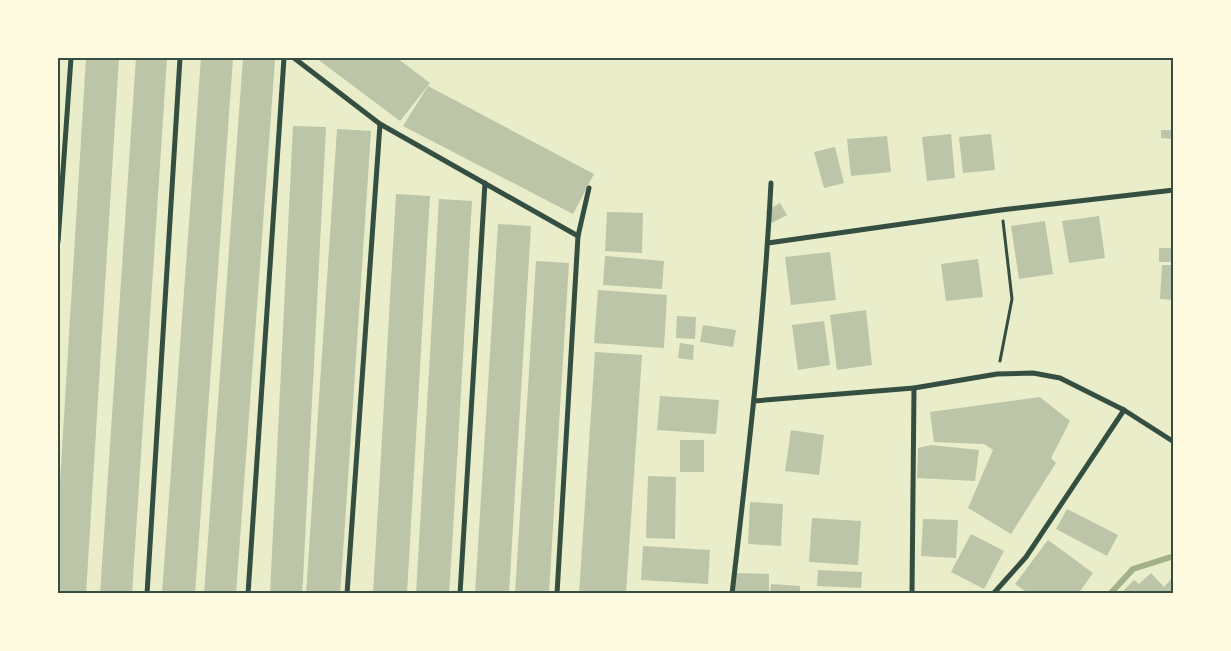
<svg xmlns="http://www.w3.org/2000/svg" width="1231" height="651" font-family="'Sofia Sans Condensed',sans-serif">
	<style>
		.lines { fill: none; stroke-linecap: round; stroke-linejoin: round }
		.stream { stroke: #a3b18a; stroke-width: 6 }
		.building { fill: #bcc5a7 }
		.path { stroke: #344e41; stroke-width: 3 }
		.minor { stroke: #344e41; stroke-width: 5 }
		.neatline { fill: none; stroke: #344e41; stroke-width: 2 }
	</style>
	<rect width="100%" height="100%" fill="#e9edc9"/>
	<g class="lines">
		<polyline class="stream" points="1110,594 1133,569 1174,556"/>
	</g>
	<g class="building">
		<polygon points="86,58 119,58 86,594 58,594 58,515"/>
		<polygon points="136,58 167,58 143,424 132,594 100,594"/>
		<polygon points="201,58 233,58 195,594 162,594"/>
		<polygon points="243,58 275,60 236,594 204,594"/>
		<polygon points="316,58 397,58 430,83 400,121"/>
		<polygon points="428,86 594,174 573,214 403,126"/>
		<polygon points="293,126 326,127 303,579 302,594 270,594"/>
		<polygon points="337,129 371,131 345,524 340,594 306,594"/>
		<polygon points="1161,130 1174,130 1174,139 1161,138"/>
		<polygon points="951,134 955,178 927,181 922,137"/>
		<polygon points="991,134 995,170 963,173 959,137"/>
		<polygon points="887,136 891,172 851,176 847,139"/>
		<polygon points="835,147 844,183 824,188 814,152"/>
		<polygon points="396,194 430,196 428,229 407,594 373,594"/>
		<polygon points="439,199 472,201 453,531 449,594 416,594"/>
		<polygon points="780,203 787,215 772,223 766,211"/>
		<polygon points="607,212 643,213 642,253 605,251"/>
		<polygon points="1099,216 1105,258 1069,263 1062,221"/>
		<polygon points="1045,221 1053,274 1019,279 1011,226"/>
		<polygon points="498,224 531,226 517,458 509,594 475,594"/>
		<rect x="1159" y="248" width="15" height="14"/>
		<polygon points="830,252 836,300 791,305 785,257"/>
		<polygon points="605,256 664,261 662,289 603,285"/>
		<polygon points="978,259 983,297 946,301 941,264"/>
		<polygon points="536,261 569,263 559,424 549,594 515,594"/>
		<polygon points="1162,265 1174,265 1174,300 1160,299"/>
		<polygon points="598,290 667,295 664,348 594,343"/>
		<polygon points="866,310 872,365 837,370 830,315"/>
		<polygon points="677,316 696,317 695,339 676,338"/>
		<polygon points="824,321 830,365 798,370 792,325"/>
		<polygon points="703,325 736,330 733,347 700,342"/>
		<polygon points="680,343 694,345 693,360 678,358"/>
		<polygon points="595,352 642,355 626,594 579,594"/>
		<polygon points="660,396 719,400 716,434 657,430"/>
		<polygon points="1040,397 1070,421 1051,458 1056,463 1011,534 968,508 993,450 984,444 934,442 930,412"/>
		<polygon points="791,430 824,435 819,475 785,471"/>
		<rect x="680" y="440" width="24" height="32"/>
		<polygon points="931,445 979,450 975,481 917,478 918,448"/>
		<polygon points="648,476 676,477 675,539 646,538"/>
		<polygon points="750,502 783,504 781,546 748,544"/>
		<polygon points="1067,509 1118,535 1107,556 1056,529"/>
		<polygon points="812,518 861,521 858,565 809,562"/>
		<polygon points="923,519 958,520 956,558 921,556"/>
		<polygon points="971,534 1004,551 984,589 951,572"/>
		<polygon points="1048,540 1093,573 1078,594 1029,594 1015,584"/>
		<polygon points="643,546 710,550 708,584 641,580"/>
		<polygon points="818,570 862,572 861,588 817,586"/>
		<polygon points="735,573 769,574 769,592 734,592"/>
		<polygon points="1151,573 1164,587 1171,579 1174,582 1174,594 1121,593 1134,580 1139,584"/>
		<polygon points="771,584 800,586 800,594 770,594"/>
	</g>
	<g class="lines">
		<polyline class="path" points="1000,361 1012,299 1003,221"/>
		<g class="minor">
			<polyline points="294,58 380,124 578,236"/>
			<polyline points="58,242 71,58"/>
			<polyline points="768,243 1001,210 1174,190"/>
			<polyline points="754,401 914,388 997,374 1033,373 1060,378 1124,410 1174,442"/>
			<polyline points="147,594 180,58"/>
			<polyline points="248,594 284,58"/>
			<polyline points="347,594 380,124"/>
			<polyline points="460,594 485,183"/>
			<polyline points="557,594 578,236 589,188"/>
			<path d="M732,594C748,457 764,321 771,183"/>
			<polyline points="912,594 914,388"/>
			<polyline points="993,594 1026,557 1124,410"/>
		</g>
	</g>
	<rect width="1231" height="651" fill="none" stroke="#fefae0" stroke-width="118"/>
	<rect x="59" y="59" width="1113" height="533" class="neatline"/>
</svg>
